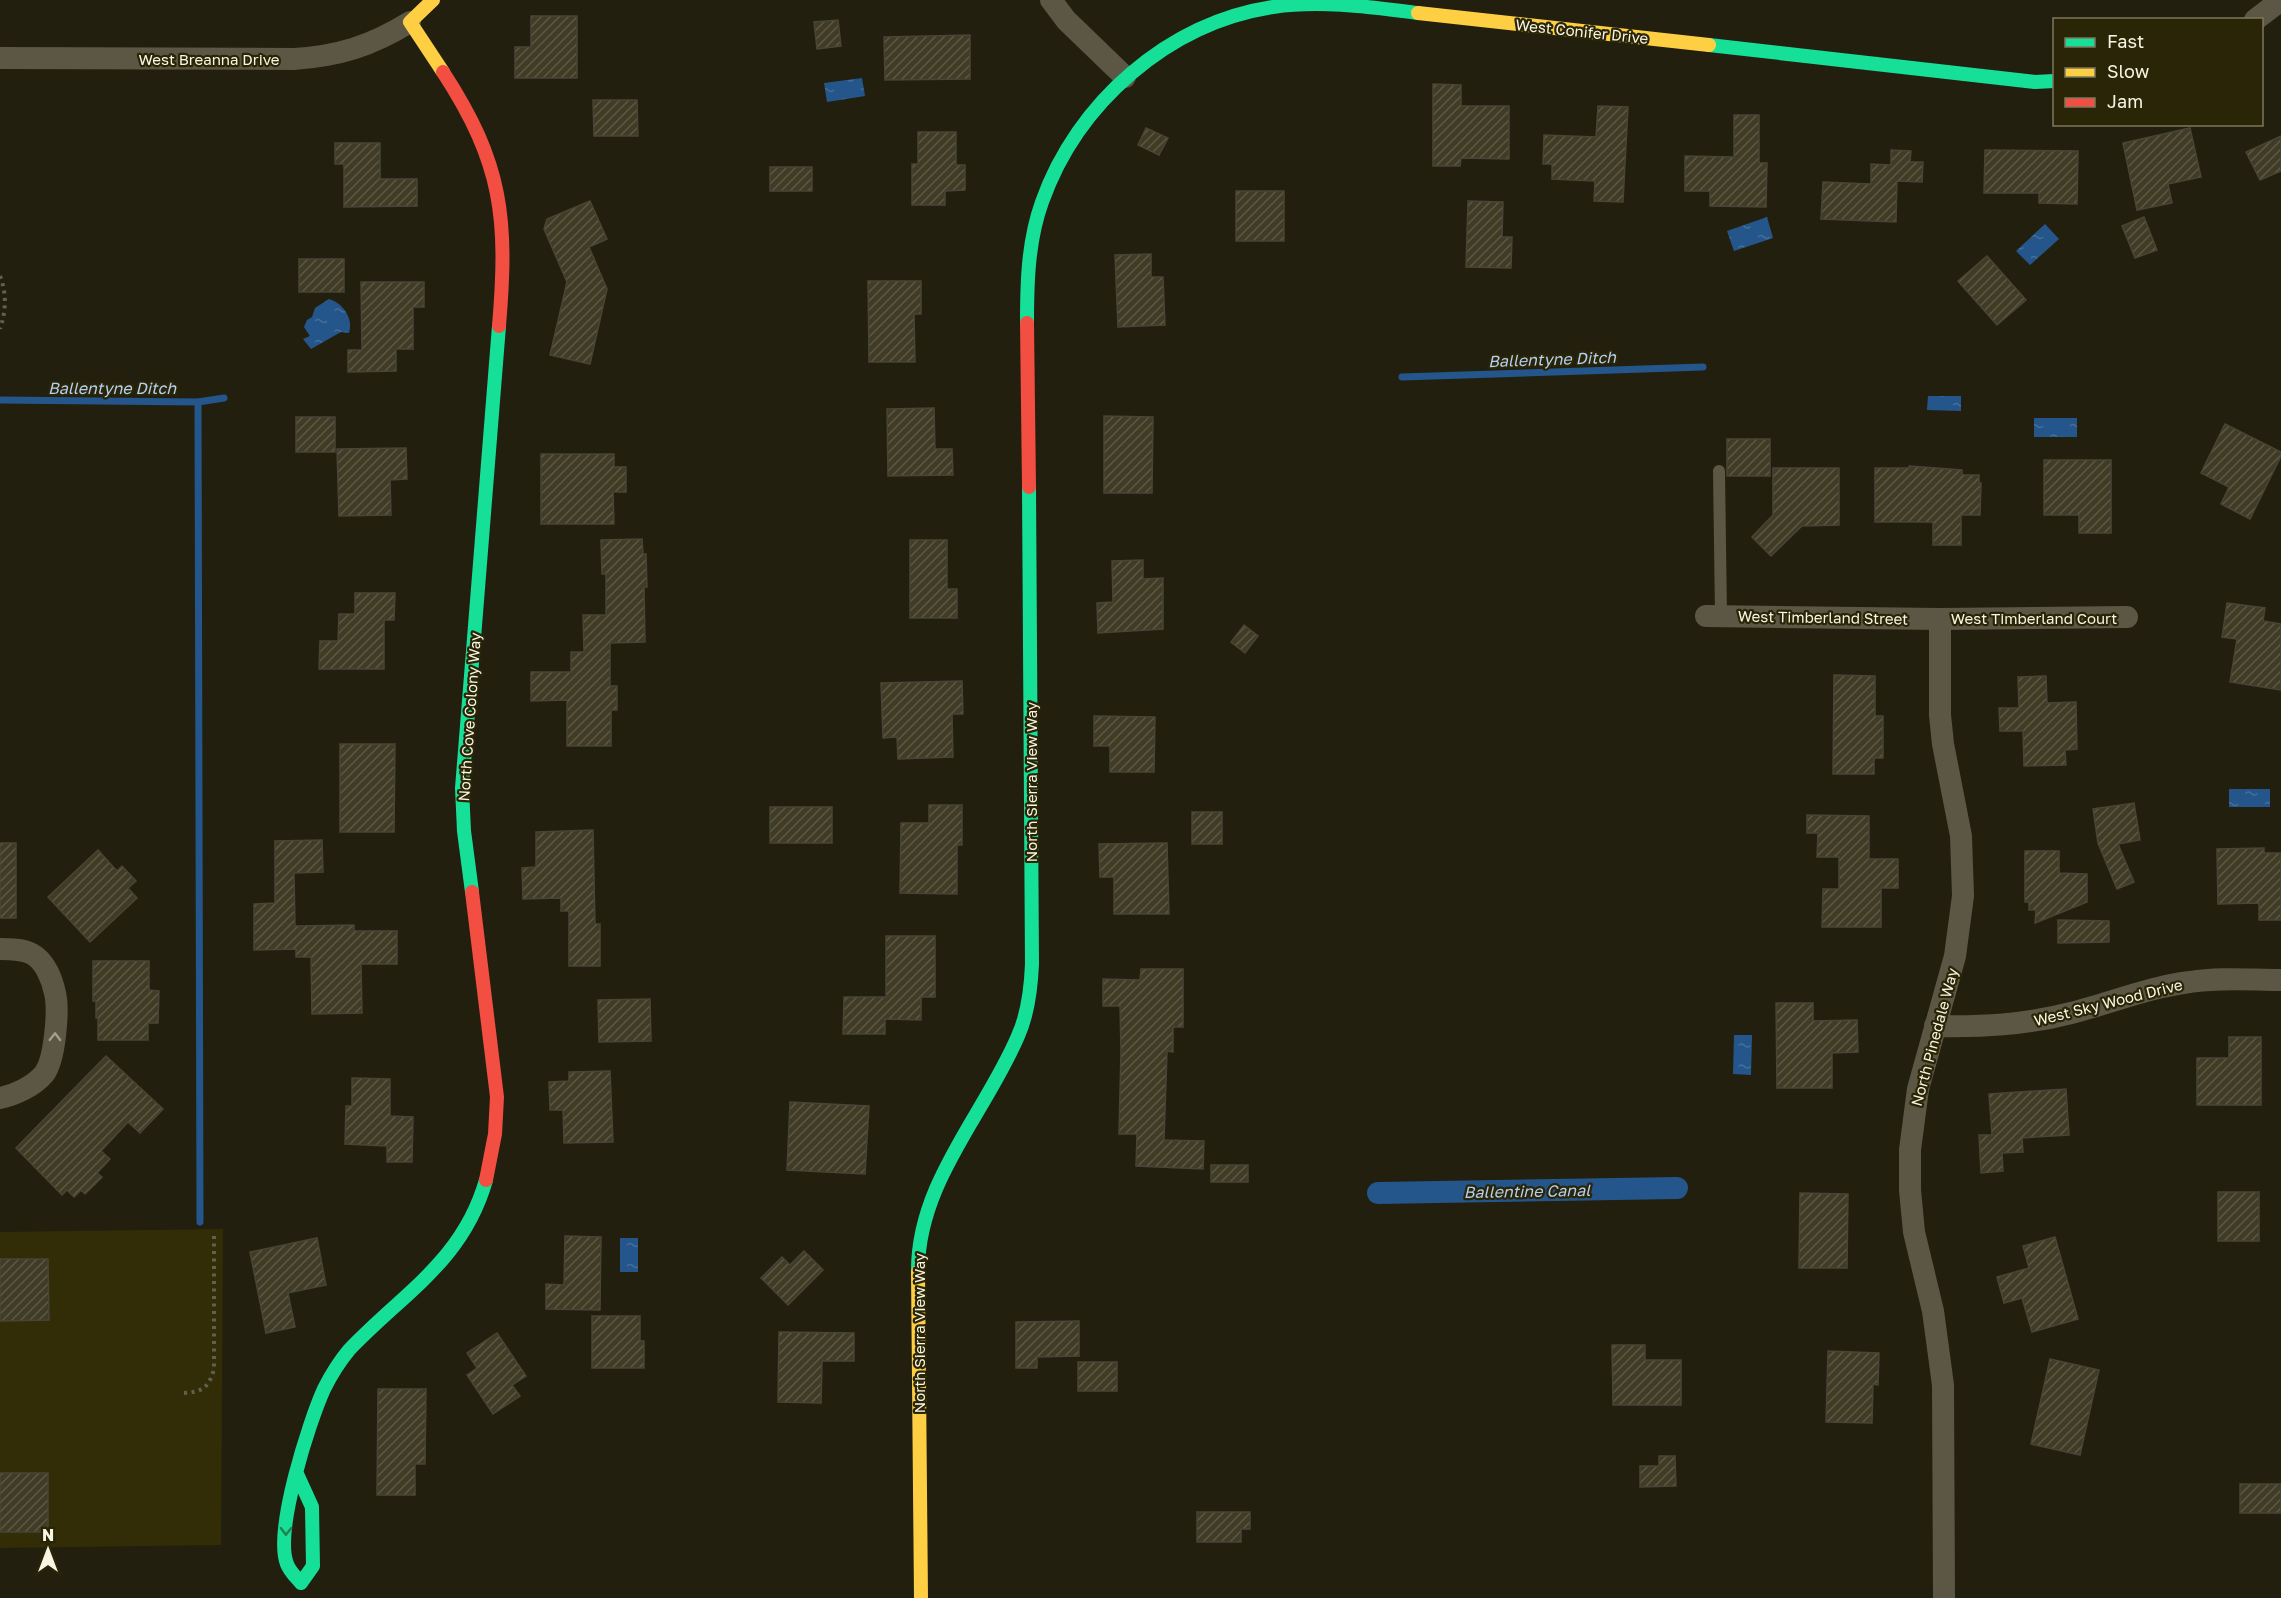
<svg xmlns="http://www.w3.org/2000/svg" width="2281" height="1598" font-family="'Golos Text',sans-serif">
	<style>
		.built { fill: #322d06 }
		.water { fill: url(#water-ripples) }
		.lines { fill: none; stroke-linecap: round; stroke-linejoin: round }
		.stream { stroke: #25568b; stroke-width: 7 }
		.canal { stroke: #25568b; stroke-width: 22 }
		.building { fill: url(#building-hatch); stroke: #474537; stroke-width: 1.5 }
		.path { stroke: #615f4f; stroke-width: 4; stroke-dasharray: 3 4.5; stroke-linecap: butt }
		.lane { stroke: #5b5744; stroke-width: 12 }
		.street { stroke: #5b5744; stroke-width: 22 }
		.fast { stroke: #16e098; stroke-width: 14 }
		.slow { stroke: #ffcf43; stroke-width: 14 }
		.jam { stroke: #f24e42; stroke-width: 14 }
		.oneway { stroke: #a19e8c }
		.oneway2 { stroke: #20824f }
		.labels { text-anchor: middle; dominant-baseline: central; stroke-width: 4.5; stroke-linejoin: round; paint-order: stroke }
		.street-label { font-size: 15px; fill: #f7f5e3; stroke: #2a2506 }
		.water-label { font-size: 16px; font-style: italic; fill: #b3cff2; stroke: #2a2506 }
	</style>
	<defs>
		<pattern id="water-ripples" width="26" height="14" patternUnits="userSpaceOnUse" patternTransform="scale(1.5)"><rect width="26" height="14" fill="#25568b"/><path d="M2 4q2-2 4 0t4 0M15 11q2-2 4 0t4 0" fill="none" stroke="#456f9b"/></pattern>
		<pattern id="building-hatch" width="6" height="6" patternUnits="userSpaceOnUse" patternTransform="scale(1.5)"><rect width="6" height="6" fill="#3f3b25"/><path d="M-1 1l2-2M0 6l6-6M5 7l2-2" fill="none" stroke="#5c5844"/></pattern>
	</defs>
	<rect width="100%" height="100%" fill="#221f0e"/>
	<polygon class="built" points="223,1229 221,1545 0,1548 0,1232"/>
	<g class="water">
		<polygon points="862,78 865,96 827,102 824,83"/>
		<polygon points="1767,217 1773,238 1734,251 1727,231"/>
		<polygon points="2045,224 2059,239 2030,265 2016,251"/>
		<path d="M329,299C343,303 354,319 349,333L341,332L311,349L303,339L310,336L304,327L307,320L312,317L315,308Z"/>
		<polygon points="1928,396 1961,396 1961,411 1927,410"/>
		<rect x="2034" y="418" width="43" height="19"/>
		<rect x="2229" y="789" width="41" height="18"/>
		<polygon points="1734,1035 1752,1035 1751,1075 1733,1074"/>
		<polygon points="638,1238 638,1272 620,1272 620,1238"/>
	</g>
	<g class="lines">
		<g class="stream">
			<polyline points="1402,377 1703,367"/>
			<polyline points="0,400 198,402 224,398"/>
			<polyline points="198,402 200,1222"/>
		</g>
		<polyline class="canal" points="1378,1193 1677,1188"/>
	</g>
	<g class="building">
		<polygon points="531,16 577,16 577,78 515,78 515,47 531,47"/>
		<polygon points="838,20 841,46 817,49 814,22"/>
		<polygon points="970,35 970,79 885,80 884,37"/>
		<polygon points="1433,84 1461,85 1461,106 1509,106 1509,159 1461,158 1460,166 1433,166"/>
		<polygon points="593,100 637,100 638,136 594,136"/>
		<polygon points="1598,106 1628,107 1623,202 1594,201 1595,181 1552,179 1552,164 1543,164 1544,135 1596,137"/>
		<polygon points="1734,115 1759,115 1759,163 1767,163 1766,207 1710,206 1710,191 1685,191 1685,156 1734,157"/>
		<polygon points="1146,128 1168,138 1159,155 1138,145"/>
		<polygon points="2190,128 2201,177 2168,184 2172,203 2137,210 2123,143"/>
		<polygon points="918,132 956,132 956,165 965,165 965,190 945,191 945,205 912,205 912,164 918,164"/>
		<polygon points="2281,136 2281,171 2260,180 2246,152"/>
		<polygon points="335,143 380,143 380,179 417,179 417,206 344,207 344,164 335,164"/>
		<polygon points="1891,150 1911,151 1910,162 1923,162 1922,182 1897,181 1896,222 1821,219 1823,182 1871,184 1871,164 1891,165"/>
		<polygon points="1985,150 2078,151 2077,204 2039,203 2039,193 1984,193"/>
		<rect x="770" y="167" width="42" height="24"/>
		<rect x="1236" y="191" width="48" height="50"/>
		<polygon points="590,201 607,239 589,247 607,289 590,364 550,355 567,282 544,229 547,219"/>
		<polygon points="1468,201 1503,202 1502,237 1512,237 1511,268 1466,267"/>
		<polygon points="2144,217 2157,250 2135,258 2122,226"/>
		<polygon points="1151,254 1151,277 1163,277 1165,325 1118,327 1115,255"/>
		<polygon points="1987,256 2026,300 1997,325 1958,281"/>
		<rect x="299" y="259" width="45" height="33"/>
		<polygon points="868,281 921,281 921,314 914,314 915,362 869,362"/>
		<polygon points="361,282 424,282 424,307 413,307 413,349 396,349 396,371 348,372 348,350 362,350"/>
		<polygon points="934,408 935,449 952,449 953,475 888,476 887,409"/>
		<polygon points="1104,416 1153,417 1152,493 1104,493"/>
		<rect x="296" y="417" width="39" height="35"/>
		<polygon points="2225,424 2281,452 2281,456 2250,519 2221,504 2229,487 2201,473"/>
		<rect x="1727" y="439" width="43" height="37"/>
		<polygon points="406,448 407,479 390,480 391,515 339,516 337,449"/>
		<polygon points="541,454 614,454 614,467 626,467 626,492 613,492 614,524 541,524"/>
		<polygon points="2044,460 2111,460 2111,533 2079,533 2079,515 2044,515"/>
		<polygon points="1909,466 1962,470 1962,475 1979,475 1979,483 1981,483 1980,515 1961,515 1961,545 1933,545 1933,522 1875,522 1875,468 1909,468"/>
		<polygon points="1773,468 1839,468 1839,525 1802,526 1771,556 1752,537 1773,515"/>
		<polygon points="642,539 643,554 646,554 647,587 644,587 645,642 610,643 610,686 617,686 617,710 611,710 611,746 567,746 567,700 531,701 531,672 571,672 571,652 584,652 583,615 606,615 606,574 602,574 601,540"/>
		<polygon points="910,540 947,540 947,589 957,589 957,618 910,618"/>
		<polygon points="1143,560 1143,579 1163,578 1163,629 1098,633 1097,603 1113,602 1112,561"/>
		<polygon points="355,593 395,593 394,620 384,620 384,669 319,669 320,641 338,641 339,614 355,614"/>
		<polygon points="2227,603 2265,608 2263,621 2281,624 2281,690 2230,682 2237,639 2222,637"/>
		<polygon points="1244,625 1258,636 1245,653 1231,642"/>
		<polygon points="1834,675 1875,676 1875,716 1883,716 1883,758 1874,758 1874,774 1833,774"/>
		<polygon points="2046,676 2047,703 2076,702 2077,749 2065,750 2066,765 2024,766 2023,731 2000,731 1999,708 2019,708 2018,677"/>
		<polygon points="962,681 963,714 952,714 953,757 898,759 897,737 883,738 881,683"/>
		<polygon points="1094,716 1155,717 1154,772 1110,772 1110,746 1094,746"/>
		<polygon points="340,744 395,744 394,832 340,832"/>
		<polygon points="2134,803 2140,840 2118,844 2134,882 2117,889 2098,843 2093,809"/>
		<polygon points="929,805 962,805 962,845 957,845 957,894 900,893 901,823 929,823"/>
		<rect x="770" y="807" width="62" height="36"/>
		<rect x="1192" y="812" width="30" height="32"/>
		<polygon points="1807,815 1869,816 1869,859 1898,859 1898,888 1881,888 1881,927 1822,927 1823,889 1839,889 1839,857 1817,857 1818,833 1807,833"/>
		<polygon points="593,830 595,924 600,924 600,966 569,966 569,911 561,911 561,898 523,899 522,868 536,867 536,832"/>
		<polygon points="322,840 323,872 294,873 295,926 354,925 354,931 397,931 397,964 361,964 362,1013 312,1014 311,957 296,957 296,949 254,950 254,904 275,903 275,841"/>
		<rect x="0" y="843" width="16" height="75"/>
		<polygon points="1167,843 1169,914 1114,914 1114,877 1100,877 1099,844"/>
		<polygon points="2264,848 2264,853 2281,853 2281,920 2259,920 2259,903 2218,904 2217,849"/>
		<polygon points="98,850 117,871 122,866 136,881 128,888 137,898 90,942 48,897"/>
		<polygon points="2025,851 2059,851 2059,873 2087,874 2087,902 2035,923 2036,910 2029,910 2029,902 2025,902"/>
		<polygon points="2058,920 2109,921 2109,942 2058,943"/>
		<polygon points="886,936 935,936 935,997 921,997 921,1020 885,1019 885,1034 843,1034 844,997 886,997"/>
		<polygon points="93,961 149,961 149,990 159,991 158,1023 148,1023 148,1040 98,1040 98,1018 96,1018 96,1001 93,1001"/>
		<polygon points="1141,969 1183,969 1183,1027 1173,1027 1173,1052 1167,1051 1164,1140 1204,1141 1203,1169 1136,1166 1137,1134 1119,1134 1121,1051 1120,1006 1103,1006 1103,979 1140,980"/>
		<polygon points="650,999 651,1041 599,1042 598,1000"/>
		<polygon points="1776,1003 1813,1003 1813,1021 1857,1020 1858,1052 1832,1053 1832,1088 1777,1088"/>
		<polygon points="2229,1037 2261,1037 2261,1105 2197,1105 2197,1058 2229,1058"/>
		<polygon points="106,1056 163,1109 140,1133 128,1122 101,1151 110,1159 97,1173 102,1177 85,1194 81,1190 74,1197 67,1190 62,1195 16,1148"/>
		<polygon points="610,1071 613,1142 564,1143 563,1110 550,1110 549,1082 569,1081 569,1072"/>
		<polygon points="352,1078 390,1079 390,1116 413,1117 412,1162 387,1162 387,1146 345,1144 346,1106 352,1106"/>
		<polygon points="2066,1089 2069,1135 2022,1138 2023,1152 2002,1153 2003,1171 1981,1173 1979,1135 1992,1135 1989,1094"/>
		<polygon points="790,1102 869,1106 865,1174 787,1170"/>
		<rect x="1211" y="1165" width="37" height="17"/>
		<rect x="2218" y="1192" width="41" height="49"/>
		<polygon points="1800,1193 1848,1194 1847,1268 1799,1268"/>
		<polygon points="565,1236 601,1237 600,1310 546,1309 546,1284 564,1285"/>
		<polygon points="2055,1237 2078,1319 2032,1332 2022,1298 2004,1303 1997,1277 2029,1268 2023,1246"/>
		<polygon points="317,1238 326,1285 288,1293 295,1327 266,1333 250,1252"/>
		<polygon points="804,1251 823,1270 788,1305 761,1278 782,1257 790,1265"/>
		<polygon points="0,1259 48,1259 49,1320 0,1321"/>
		<polygon points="592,1316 640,1316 640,1341 644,1341 644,1368 592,1368"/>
		<polygon points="1079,1321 1079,1356 1037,1357 1037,1368 1016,1368 1016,1322"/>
		<polygon points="779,1332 854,1333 854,1361 822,1361 821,1403 778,1402"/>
		<polygon points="497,1333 526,1376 512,1385 520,1396 493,1414 467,1375 477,1368 467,1353"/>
		<polygon points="1612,1345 1645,1345 1645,1360 1681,1360 1681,1405 1613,1405"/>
		<polygon points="1828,1351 1879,1353 1878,1385 1873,1384 1872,1423 1826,1422"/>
		<polygon points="2050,1359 2099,1370 2080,1455 2031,1444"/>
		<rect x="1078" y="1362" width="39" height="29"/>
		<polygon points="378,1389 426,1389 425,1464 415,1464 415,1495 377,1495"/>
		<polygon points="1659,1456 1675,1456 1676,1486 1640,1487 1640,1466 1659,1466"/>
		<rect x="0" y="1473" width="48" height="59"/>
		<rect x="2240" y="1484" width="41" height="29"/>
		<polygon points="1197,1512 1250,1512 1250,1529 1241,1529 1241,1542 1197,1542"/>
	</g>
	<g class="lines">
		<g class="path">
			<path d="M0,276C7,294 6,311 0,329"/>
			<path d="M184,1393C203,1392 209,1387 214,1369V1235"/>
		</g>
		<polyline class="lane" points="1719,471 1721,616"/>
		<g class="street">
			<polyline points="1051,0 1066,20 1125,77"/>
			<polyline points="2255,20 2281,0"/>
			<path d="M0,58L294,59C339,56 371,46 410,22"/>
			<polyline points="1706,616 1940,619 2127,617"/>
			<polyline points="1940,619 1940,715 1943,744 1961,836 1963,896 1955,956 1918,1089 1910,1150 1910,1190 1914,1232 1933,1311 1943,1385 1944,1598"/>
			<path d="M0,949C10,949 23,949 32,954C45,961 52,979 55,993C59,1010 55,1060 44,1074C34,1086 15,1095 0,1098"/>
			<path d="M1935,1026C1981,1027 2025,1025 2071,1013C2111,1003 2149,987 2190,982C2220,977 2251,980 2281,980"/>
		</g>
		<g class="fast">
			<polyline points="1709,45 2035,82 2054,81"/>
			<path d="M1027,323C1027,282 1028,241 1042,202C1077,103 1168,23 1273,7C1321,0 1370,7 1418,13"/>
			<polyline points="472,892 464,831 462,788 499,326"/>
			<path d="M918,1272C917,1183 985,1114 1018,1036C1028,1014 1031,988 1032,964L1029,487"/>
			<path d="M297,1474L312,1507L313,1566L301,1583C296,1577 290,1572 287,1564C274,1531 309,1422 324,1389C331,1375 339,1362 349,1350C403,1293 463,1261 486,1180"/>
		</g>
		<g class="slow">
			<polyline points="433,0 410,22 443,72"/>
			<polyline points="1418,13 1709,45"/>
			<polyline points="918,1272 921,1598"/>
		</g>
		<g class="jam">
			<path d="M443,72C503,164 508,219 499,326"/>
			<polyline points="1027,323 1029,487"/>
			<polyline points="472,892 497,1097 495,1134 486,1180"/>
		</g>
	</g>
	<defs><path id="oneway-chevron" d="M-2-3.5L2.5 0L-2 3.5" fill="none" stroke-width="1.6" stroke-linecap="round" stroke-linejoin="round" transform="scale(1.5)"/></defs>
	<use class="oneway" href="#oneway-chevron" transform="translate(55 1037) rotate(-89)"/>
	<use class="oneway2" href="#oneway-chevron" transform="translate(286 1531) rotate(91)"/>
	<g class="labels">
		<g class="street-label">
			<text transform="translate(1582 31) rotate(6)">West Conifer Drive</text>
			<text x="209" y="59">West Breanna Drive</text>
			<text transform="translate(1823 617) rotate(1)">West Timberland Street</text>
			<text x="2034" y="618">West Timberland Court</text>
			<text transform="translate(469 717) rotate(-86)">North Cove Colony Way</text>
			<text transform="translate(1031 782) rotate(-90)">North Sierra View Way</text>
			<text transform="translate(2108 1002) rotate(-14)">West Sky Wood Drive</text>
			<text transform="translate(1934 1037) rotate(-75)">North Pinedale Way</text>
			<text transform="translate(919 1333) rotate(-90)">North Sierra View Way</text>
		</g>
		<g class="water-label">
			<text transform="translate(1552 359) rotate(-2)">Ballentyne Ditch</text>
			<text x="112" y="388">Ballentyne Ditch</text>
			<text transform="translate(1527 1191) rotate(-1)">Ballentine Canal</text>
		</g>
	</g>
	<rect x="2053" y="18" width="210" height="108" fill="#2a2506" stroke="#7c785e" stroke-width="1.5"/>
	<rect x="2065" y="38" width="30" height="9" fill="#16e098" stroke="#7c785e" stroke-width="1.5"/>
	<text x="2107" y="48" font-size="18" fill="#f7f5e3">Fast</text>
	<rect x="2065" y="68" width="30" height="9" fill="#ffcf43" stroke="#7c785e" stroke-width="1.5"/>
	<text x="2107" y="78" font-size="18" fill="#f7f5e3">Slow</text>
	<rect x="2065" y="98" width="30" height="9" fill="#f24e42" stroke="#7c785e" stroke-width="1.5"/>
	<text x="2107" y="108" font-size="18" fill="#f7f5e3">Jam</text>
	<g transform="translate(48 1550)" stroke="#2a2506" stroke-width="4.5" paint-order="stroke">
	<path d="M0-4.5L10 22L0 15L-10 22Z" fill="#f7f5e3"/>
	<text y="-9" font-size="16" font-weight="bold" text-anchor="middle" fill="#f7f5e3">N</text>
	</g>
</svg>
